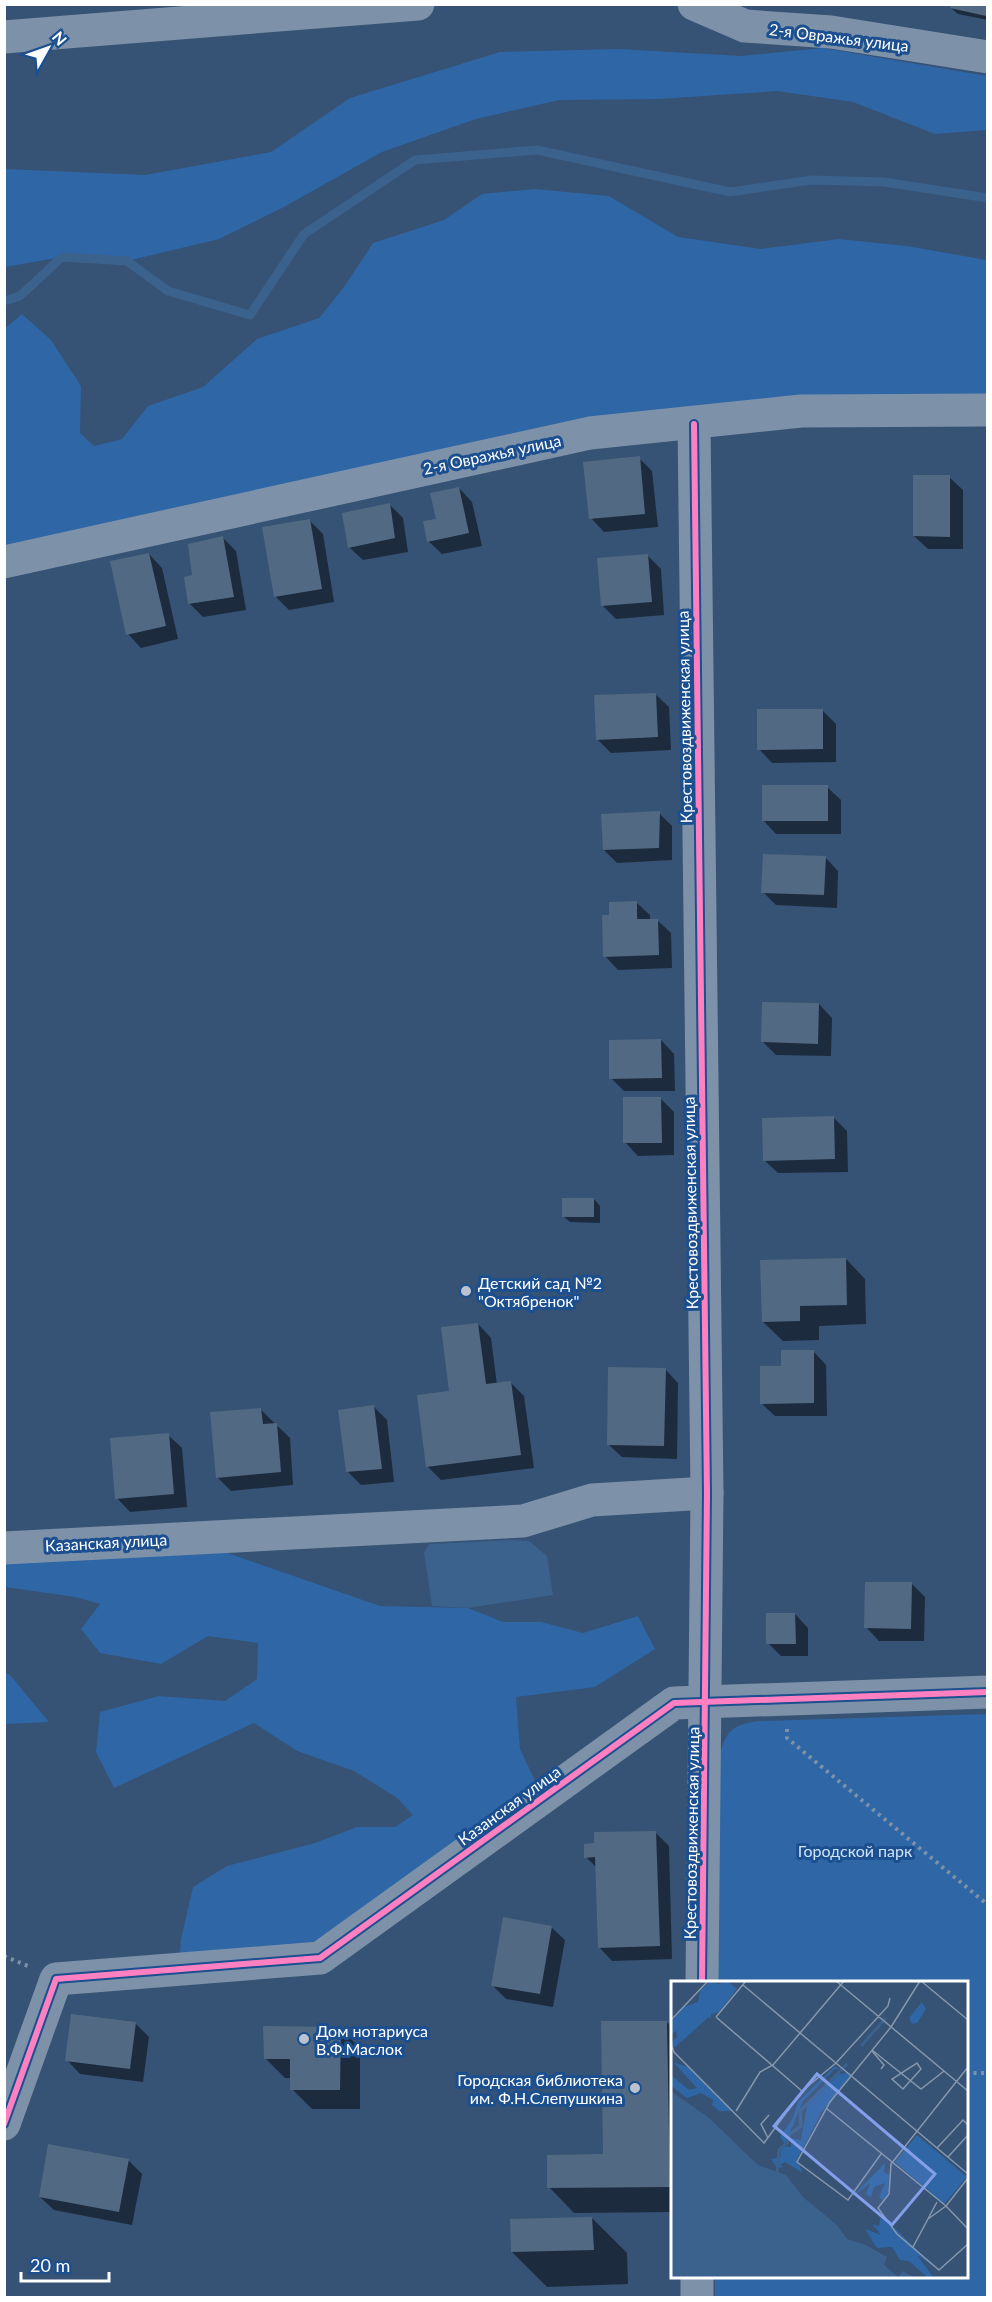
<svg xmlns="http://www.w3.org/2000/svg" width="992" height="2302" font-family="Lato,sans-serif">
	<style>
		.green { fill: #2f66a5 }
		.water { fill: #3b618d }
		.shadow { fill: #0007 }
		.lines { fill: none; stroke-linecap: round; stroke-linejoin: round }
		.stream { stroke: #3b618d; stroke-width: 9 }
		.building { fill: #526984 }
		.path { stroke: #7d92a8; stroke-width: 4; stroke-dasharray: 3 4.5; stroke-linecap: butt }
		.minor { stroke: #7d92a8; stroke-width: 33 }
		.cycleway-casing { stroke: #1b4f8f; stroke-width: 10 }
		.cycleway { stroke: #ff80c0; stroke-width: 6 }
		.poi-dot { fill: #b9c2ce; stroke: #1b4f8f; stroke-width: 2 }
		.labels { text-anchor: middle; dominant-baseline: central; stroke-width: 6; stroke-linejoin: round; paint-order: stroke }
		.street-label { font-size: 16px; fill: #fff; stroke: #1b4f8f }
		.poi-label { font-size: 16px; fill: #fff; stroke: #1b4f8f; text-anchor: start }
		.park-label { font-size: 16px; fill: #cfe3fa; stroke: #1b4f8f }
		.inset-river { fill: none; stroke: #3b618d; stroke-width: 3 }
		.inset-road { fill: none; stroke: #8697ac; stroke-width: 1.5 }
		.view { fill: #839eea; fill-opacity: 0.15; stroke: #839eea; stroke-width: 3 }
		.inset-edge { fill: none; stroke: #fff; stroke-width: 3 }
	</style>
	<rect width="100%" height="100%" fill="#365274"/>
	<g class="green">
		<polygon points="823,48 987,76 987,130 935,134 853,102 777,91 659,99 559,100 476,119 382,152 282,208 219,239 127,261 62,257 5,267 5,169 145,175 271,152 350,98 500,52 618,49 741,56"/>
		<polygon points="535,189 609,196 678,237 761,249 839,239 907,246 987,260 987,402 801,403 5,554 4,329 22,314 51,340 81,386 80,433 94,446 122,439 148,406 203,387 257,339 319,318 344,287 373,243 444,220 482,194"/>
		<polygon points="213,1548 380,1606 468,1608 503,1622 541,1622 583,1633 638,1616 655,1649 595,1687 516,1697 520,1749 539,1789 319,1951 179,1963 181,1939 193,1887 227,1866 315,1843 357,1827 395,1827 413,1815 397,1798 354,1771 297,1751 254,1723 114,1788 96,1752 100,1712 159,1696 225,1701 257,1679 258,1643 208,1636 161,1664 100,1653 81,1629 100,1604 75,1597 5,1587 5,1559"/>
		<polygon points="5,1673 10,1675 49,1722 5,1724"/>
		<path d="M987,1714V2297L715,2298V2277L966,2276V1982H718L720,1755C726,1729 734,1724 760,1721Z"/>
	</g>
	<polygon class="water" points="512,1540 529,1541 547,1556 553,1595 468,1608 432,1606 424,1553 429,1544"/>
	<g class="shadow">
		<polygon points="988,4 988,20 958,14 951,8"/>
		<polygon points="639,458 652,471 658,527 604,532 591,518"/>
		<polygon points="949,477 963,490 963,549 928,549 914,536"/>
		<polygon points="459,488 472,502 482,546 442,554 428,541 438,520"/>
		<polygon points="389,504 403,518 408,552 363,560 349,547"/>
		<polygon points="310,521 323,534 334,602 289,610 275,596"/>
		<polygon points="223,538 236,551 246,610 203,617 189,603 194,576"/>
		<polygon points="149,554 162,568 178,639 141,648 128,634"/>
		<polygon points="647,555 661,569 664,615 616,619 603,606"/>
		<polygon points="655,694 669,707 671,750 611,753 597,739"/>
		<polygon points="822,710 836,724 836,762 772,763 759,749"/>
		<polygon points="827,787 841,800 841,834 776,834 763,820"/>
		<polygon points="659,813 672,826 672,860 617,863 604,850"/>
		<polygon points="825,857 838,871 837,908 776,905 763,892"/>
		<polygon points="636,902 650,915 650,920 657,920 671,933 672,968 618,970 605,956 610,916"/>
		<polygon points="819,1004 832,1018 831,1056 776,1055 763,1042"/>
		<polygon points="661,1040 674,1054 675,1091 624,1091 611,1078"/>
		<polygon points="660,1098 674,1112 674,1155 638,1156 625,1142"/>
		<polygon points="834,1118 847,1131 848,1172 778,1173 764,1160"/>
		<polygon points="594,1199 600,1206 600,1223 570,1222 563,1216"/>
		<polygon points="846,1259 865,1279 866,1324 819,1326 819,1340 783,1341 763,1322"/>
		<polygon points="478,1324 491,1338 497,1385 511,1383 524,1396 534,1468 441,1480 427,1466 451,1392"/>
		<polygon points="813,1351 826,1365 827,1416 775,1416 761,1403 783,1368"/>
		<polygon points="665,1369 678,1383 677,1459 622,1457 608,1444"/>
		<polygon points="374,1407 387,1420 394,1482 361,1485 347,1471"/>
		<polygon points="260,1409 290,1438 293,1485 231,1491 217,1477"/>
		<polygon points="168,1435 182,1448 187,1507 130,1512 117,1498"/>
		<polygon points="912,1584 925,1597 924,1641 879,1641 866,1627"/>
		<polygon points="795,1614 808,1628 808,1656 781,1656 768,1643"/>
		<polygon points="655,1832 669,1846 672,1959 612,1961 599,1947 597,1868 586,1857"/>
		<polygon points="551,1927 565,1940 553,2007 506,1999 492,1985"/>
		<polygon points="667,2022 672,2028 672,2212 574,2213 549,2187 604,2156"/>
		<polygon points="135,2023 149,2037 143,2082 80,2074 67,2060"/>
		<polygon points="340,2028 360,2048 360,2109 312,2109 292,2089 292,2078 285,2078 265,2058"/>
		<polygon points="128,2160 142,2174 132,2225 54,2210 40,2197"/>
		<polygon points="592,2218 627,2253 628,2284 547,2287 512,2252"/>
	</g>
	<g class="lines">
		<polyline class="stream" points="4,301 20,296 62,257 127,261 168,291 250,315 304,234 415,160 537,150 730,192 812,180 884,182 988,198"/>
	</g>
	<g class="building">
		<polygon points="951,4 988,4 988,7 986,16 950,8"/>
		<polygon points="640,456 645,514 589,519 583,462"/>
		<polygon points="913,475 950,475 950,537 913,536"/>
		<polygon points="459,487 469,533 427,542 423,521 436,519 430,493"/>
		<polygon points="390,503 395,538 348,548 342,513"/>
		<polygon points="310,519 322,589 274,597 262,527"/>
		<polygon points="223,536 234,597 188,604 184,577 192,575 188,544"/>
		<polygon points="149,553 166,626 126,635 110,561"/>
		<polygon points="648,554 652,602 601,606 597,558"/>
		<polygon points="656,693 658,737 596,740 594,695"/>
		<polygon points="757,709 823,709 823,749 757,750"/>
		<rect x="762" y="785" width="66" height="36"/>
		<polygon points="660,811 659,848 603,850 601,814"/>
		<polygon points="763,854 826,856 824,895 761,893"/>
		<polygon points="637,901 637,919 658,919 659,955 603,957 602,915 609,915 609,902"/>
		<polygon points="762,1002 819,1003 818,1044 761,1042"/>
		<polygon points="661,1039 662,1078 609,1079 609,1040"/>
		<polygon points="623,1097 661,1097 662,1143 623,1143"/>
		<polygon points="834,1116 835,1159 763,1161 762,1118"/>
		<rect x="562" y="1198" width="32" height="19"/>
		<polygon points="846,1258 847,1305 800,1306 800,1321 762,1322 760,1260"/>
		<polygon points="478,1323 486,1384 511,1381 521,1455 426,1467 417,1395 449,1391 441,1327"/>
		<polygon points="781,1350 814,1350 814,1403 760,1404 760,1366 781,1366"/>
		<polygon points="608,1367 666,1368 664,1446 607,1445"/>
		<polygon points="374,1405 382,1469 346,1472 338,1410"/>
		<polygon points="261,1408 263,1424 277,1423 281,1472 216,1478 210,1412"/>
		<polygon points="169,1433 174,1494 115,1499 110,1438"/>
		<polygon points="865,1582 912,1582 911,1629 864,1628"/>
		<polygon points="766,1613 795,1613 796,1644 766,1644"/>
		<polygon points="656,1831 660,1946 598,1948 595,1857 584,1858 584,1844 594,1843 594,1832"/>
		<polygon points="503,1917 552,1926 540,1994 491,1986"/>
		<polygon points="71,2014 136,2022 130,2069 65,2061"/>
		<polygon points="601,2021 667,2021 670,2187 547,2188 547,2155 603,2154"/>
		<polygon points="263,2026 341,2027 340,2090 290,2090 290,2059 264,2059"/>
		<polygon points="48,2144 129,2159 119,2212 39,2197"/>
		<polygon points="592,2217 594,2250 511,2252 510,2219"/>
	</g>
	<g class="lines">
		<g class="path">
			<polyline points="787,1729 787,1738 988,1905"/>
			<polyline points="4,1956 28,1966"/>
			<polyline points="966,2073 988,2073"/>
		</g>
		<g class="minor">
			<polyline points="694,4 745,26 831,32 988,57"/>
			<polyline points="4,37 418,4"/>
			<polyline points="694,424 707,1493 702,1982"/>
			<polyline points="4,562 590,433 801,411 988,410"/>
			<polyline points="4,1548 523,1521 592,1500 707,1493"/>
			<polyline points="4,2124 56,1979 320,1958 674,1703 988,1692"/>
			<polyline points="697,2298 697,2276"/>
		</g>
		<defs>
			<g id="cycleway">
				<polyline points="694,424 707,1493 702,1982"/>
				<polyline points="4,2124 56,1979 320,1958 674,1703 988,1692"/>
			</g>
		</defs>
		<use href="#cycleway" class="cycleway-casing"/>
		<use href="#cycleway" class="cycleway"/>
	</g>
	<g class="poi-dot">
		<circle cx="466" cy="1291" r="6"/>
		<circle cx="304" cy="2039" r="6"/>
		<circle cx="635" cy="2088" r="6"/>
	</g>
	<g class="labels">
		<g class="street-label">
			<text transform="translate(839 37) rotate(7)">2-я Овражья улица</text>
			<text transform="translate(492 454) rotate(-12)">2-я Овражья улица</text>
			<text transform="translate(684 717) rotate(-91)">Крестовоздвиженская улица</text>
			<text transform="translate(690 1203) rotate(-91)">Крестовоздвиженская улица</text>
			<text transform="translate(106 1542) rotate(-3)">Казанская улица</text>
			<text transform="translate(509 1805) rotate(-36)">Казанская улица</text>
			<text transform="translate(691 1833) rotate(-89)">Крестовоздвиженская улица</text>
		</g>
		<g class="poi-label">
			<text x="478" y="1282">Детский сад №2<tspan x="478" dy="18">"Октябренок"</tspan></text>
			<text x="316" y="2030">Дом нотариуса<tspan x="316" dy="18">В.Ф.Маслок</tspan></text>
			<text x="623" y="2079" text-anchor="end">Городская библиотека<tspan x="623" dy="18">им. Ф.Н.Слепушкина</tspan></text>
		</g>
		<g class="park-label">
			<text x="855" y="1850">Городской парк</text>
		</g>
	</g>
	<g transform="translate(671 1981)">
		<rect width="297" height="297" fill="#365274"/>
		<path d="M39,0L47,3L56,0L66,8L48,31L40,33V37L38,36L3,67L0,61L6,56L5,50L0,53V41L13,26L27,21L29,10ZM251,21L255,28L246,42L241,43L238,37ZM2,81L17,86L62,130H48L41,124L42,119L30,112L16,117L0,105V94L18,109L26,107ZM164,85L169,88H164L132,120L114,163L109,156L122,137L127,121ZM176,92L180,95L150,132L126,179L132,192L114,181L109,184L113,186L106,187L100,178L110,176L109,165L120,166V157L130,159L136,125L168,93ZM246,154L296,196L273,223L224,181ZM214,182L213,191L218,194L217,212L212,220L208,216L214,202L203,206L200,216L195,213L199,202L179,218ZM210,234L265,287L246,274L263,297H257L238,280L229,279L221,266L206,267L194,248L210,254L201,243L208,245Z" fill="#2f66a5"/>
		<path d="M0,110L37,136L87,184L115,194L132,216L166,244L176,258L193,263L216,276L213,284L227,296L232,290L244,297H0Z" fill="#3b618d"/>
		<path class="inset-river" d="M190,65L215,37M106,192L108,169L117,161L119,153L130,145L129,130L176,83"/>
		<path class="inset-road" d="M165,0L297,110M250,0L297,39M72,4L297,193M45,36L131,110M45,36L75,0M0,39L37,0M0,63L3,71L93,162L131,110L165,82L217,25L219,17M201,69L250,108L273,90M201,70L213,84L210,88M246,82L250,88L232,108L221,98ZM297,86L220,183L218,213L207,227L226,253L268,289L297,263M155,127L275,225L297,248M65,130L89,91L102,84L173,0M97,157L90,143L98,134M266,167L292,139L297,144M210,173L177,219L126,181L159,121L220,46L249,0M277,176L297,154M257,238L275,225L297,197M242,266L266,221"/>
		<path class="view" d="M146,93L264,193L221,244L103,145Z"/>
		<rect width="297" height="297" class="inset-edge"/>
	</g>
	<rect width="992" height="2302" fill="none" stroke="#ffffff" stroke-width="12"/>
	<g transform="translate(48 48) rotate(50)" stroke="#1b4f8f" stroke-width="4.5" paint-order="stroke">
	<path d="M0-4.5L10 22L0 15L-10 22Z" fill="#ffffff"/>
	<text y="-9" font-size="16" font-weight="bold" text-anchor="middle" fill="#ffffff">N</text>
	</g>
	<path d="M21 2272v9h88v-9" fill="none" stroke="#ffffff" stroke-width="3"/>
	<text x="30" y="2272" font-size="18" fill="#ffffff" stroke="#1b4f8f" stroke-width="4.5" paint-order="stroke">20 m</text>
</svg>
